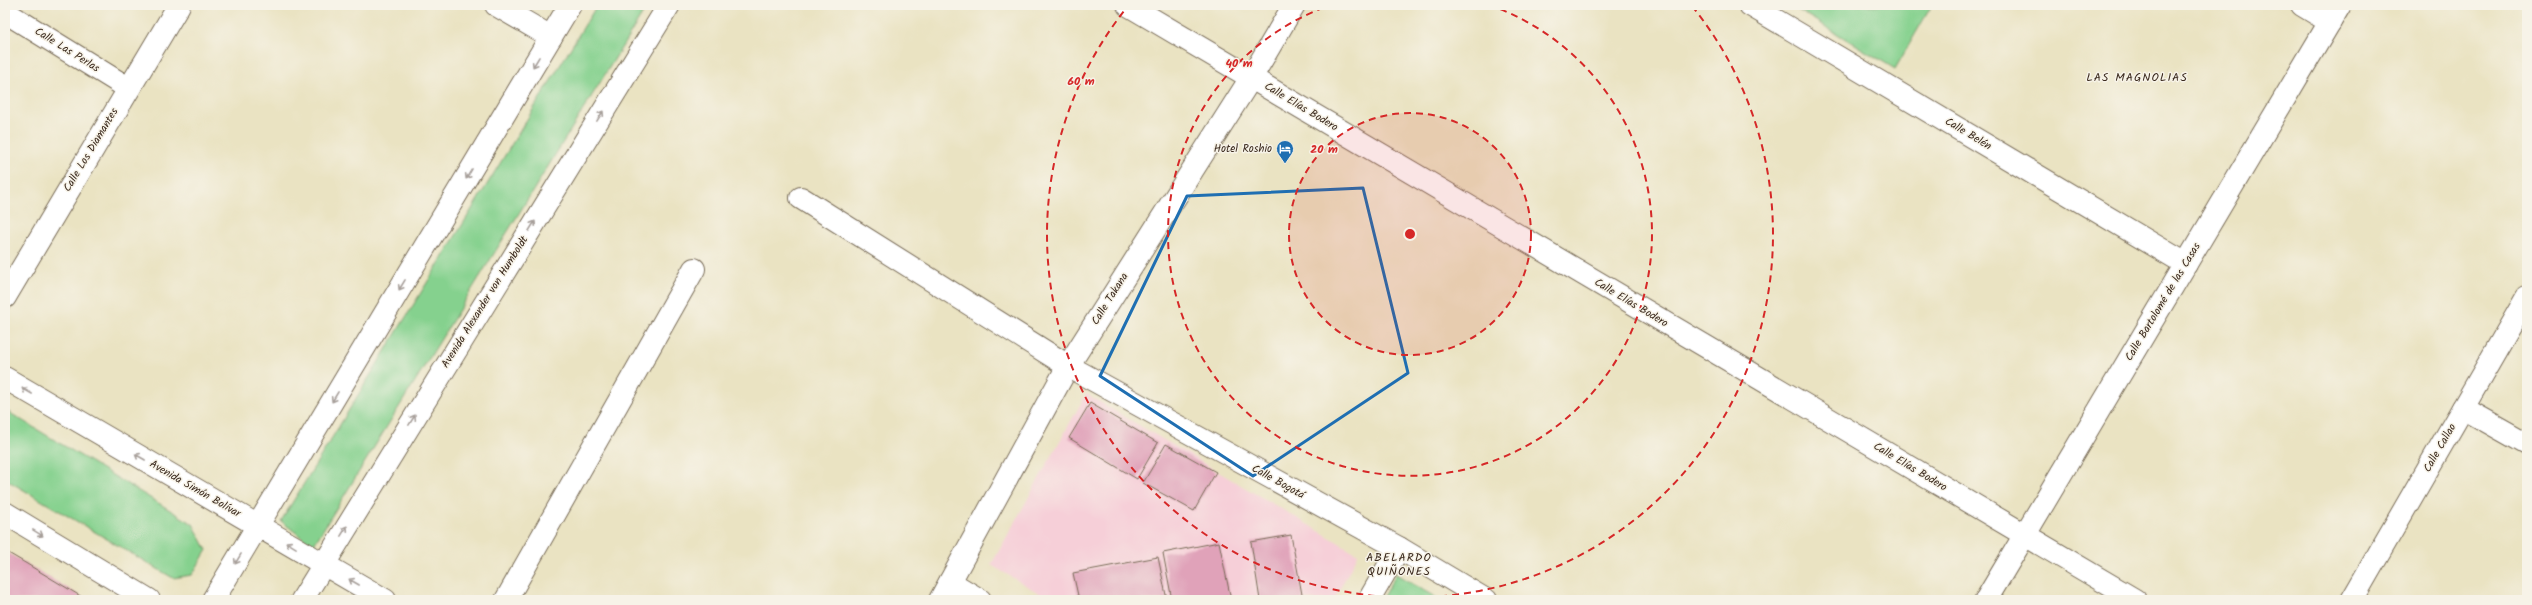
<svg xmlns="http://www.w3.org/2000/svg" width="2532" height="605" font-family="Kalam,sans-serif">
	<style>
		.built { fill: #f6cfd8 }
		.green { fill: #85d18e; stroke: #607e56 }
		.building { fill: #e0a2b9 }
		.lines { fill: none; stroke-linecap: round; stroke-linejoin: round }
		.minor-casing { stroke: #786b57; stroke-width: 24 }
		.major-casing { stroke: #786b57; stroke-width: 24 }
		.minor { stroke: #fff; stroke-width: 22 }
		.major { stroke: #fff; stroke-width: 22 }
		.oneway { stroke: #a79f9a }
		.marked { fill: none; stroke: #1f6fb2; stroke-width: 3; stroke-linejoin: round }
		.ring { fill: none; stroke: #d62828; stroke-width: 2; stroke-dasharray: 7 5 }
		.labels { text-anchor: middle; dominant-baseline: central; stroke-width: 3; stroke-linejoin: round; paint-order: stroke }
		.street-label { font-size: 11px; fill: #3b2a1e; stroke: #f7f3e8 }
		.poi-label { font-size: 11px; fill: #3b2a1e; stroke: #f7f3e8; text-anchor: end }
		.neighbourhood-label { font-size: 12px; letter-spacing: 1px; fill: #3b2a1e; stroke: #f7f3e8 }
		.centre { fill: #d62828; stroke: #f7f3e8; stroke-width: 2 }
		.ring-label { font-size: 12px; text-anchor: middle; font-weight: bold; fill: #d62828; stroke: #f7f3e8; stroke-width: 3; stroke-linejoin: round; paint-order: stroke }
	</style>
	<rect width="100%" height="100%" fill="#f7f3e8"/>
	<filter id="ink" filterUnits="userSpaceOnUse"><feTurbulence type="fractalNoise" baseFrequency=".025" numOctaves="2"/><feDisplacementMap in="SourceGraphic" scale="8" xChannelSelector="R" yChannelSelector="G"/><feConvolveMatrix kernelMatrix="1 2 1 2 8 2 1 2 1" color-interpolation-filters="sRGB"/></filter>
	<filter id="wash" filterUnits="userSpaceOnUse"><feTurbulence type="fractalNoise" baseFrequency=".012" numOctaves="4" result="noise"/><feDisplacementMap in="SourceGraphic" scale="16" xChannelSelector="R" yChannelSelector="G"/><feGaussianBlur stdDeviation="0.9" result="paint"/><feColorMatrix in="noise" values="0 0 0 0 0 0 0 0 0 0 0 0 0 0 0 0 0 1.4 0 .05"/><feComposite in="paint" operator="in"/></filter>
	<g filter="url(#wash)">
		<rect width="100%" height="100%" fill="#eae3c2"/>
		<polygon class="built" points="1086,394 1358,554 1334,600 1051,600 991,565"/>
		<g class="green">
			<polygon points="597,5 648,5 313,546 281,521"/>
			<polygon points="1790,5 1932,5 1895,69"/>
			<polygon points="5,410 193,524 207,550 192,575 173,578 5,479"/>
			<polygon points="1396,574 1440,600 1381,600"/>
		</g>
		<g id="blocks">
			<g class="building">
				<polygon points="1090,403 1158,443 1137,479 1069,438"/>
				<polygon points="1166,444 1216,472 1194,511 1143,483"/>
				<polygon points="1291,535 1303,600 1260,600 1251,542"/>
				<polygon points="1219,542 1231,600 1172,600 1163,553"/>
				<polygon points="5,551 27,564 87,600 5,600"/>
				<polygon points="1158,557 1167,600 1079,600 1073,573"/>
			</g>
		</g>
	</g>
	<g filter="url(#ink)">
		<use href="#blocks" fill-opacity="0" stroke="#786b57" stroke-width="1"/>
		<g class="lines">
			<defs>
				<g id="minor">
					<polyline points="496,5 551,37"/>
					<polyline points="1128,5 2135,600"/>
					<polyline points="1750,5 2186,264"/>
					<polyline points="2302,5 2330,22"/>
					<polyline points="5,12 128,88"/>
					<polyline points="801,198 1068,366 1399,548 1486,600"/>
					<polyline points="5,297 179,5"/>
					<polyline points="5,378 385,600"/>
					<polyline points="2463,408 2527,444"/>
					<polyline points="5,513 149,600"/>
					<polyline points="950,582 980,600"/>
					<polyline points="506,600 694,269"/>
					<polyline points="940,600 1068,366 1251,78 1294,5"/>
					<polyline points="1369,600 1399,548"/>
					<polyline points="1986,600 2340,5"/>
					<polyline points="2352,600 2527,297"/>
				</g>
				<g id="major">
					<polyline points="213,600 570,5"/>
					<polyline points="302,600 669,5"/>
				</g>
			</defs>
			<use href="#minor" class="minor-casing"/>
			<use href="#major" class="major-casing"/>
			<use href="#minor" class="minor"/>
			<use href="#major" class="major"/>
		</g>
		<defs><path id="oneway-shaft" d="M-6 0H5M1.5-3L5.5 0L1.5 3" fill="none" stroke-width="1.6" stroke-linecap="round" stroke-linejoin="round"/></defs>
		<g class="oneway">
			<use href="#oneway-shaft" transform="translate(536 62) rotate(121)"/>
			<use href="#oneway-shaft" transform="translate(600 116) rotate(-58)"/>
			<use href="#oneway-shaft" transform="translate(469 174) rotate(121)"/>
			<use href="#oneway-shaft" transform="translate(532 226) rotate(-58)"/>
			<use href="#oneway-shaft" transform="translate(402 285) rotate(121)"/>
			<use href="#oneway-shaft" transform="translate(27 391) rotate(-150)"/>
			<use href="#oneway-shaft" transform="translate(335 397) rotate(121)"/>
			<use href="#oneway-shaft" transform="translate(412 420) rotate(-58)"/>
			<use href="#oneway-shaft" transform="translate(140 457) rotate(-150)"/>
			<use href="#oneway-shaft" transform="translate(344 531) rotate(-58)"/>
			<use href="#oneway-shaft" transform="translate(38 533) rotate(31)"/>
			<use href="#oneway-shaft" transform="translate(291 545) rotate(-149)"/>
			<use href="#oneway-shaft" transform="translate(238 559) rotate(121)"/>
			<use href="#oneway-shaft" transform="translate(354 582) rotate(-150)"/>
		</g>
	</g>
	<path class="marked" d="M1363,188L1408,373L1253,476L1100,376L1187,196Z"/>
	<circle cx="1410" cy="234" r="121" fill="#d62828" fill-opacity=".12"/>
	<g class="ring">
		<circle cx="1410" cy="234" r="121"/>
		<path d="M1489 5A242 242 0 1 1 1331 5"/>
		<path d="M1692 6A363 363 0 1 1 1128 6"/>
	</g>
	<defs>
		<symbol id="hotel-pin" viewBox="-11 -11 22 30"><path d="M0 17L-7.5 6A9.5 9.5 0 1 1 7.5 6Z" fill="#1f6fb2" stroke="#f7f3e8"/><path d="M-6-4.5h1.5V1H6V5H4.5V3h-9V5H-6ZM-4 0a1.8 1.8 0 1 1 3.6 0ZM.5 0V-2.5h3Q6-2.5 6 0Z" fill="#fff"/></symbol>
	</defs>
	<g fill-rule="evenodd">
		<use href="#hotel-pin" x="1275" y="139" width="20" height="27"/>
	</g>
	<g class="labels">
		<g class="street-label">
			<text transform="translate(67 50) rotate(32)">Calle Las Perlas</text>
			<text transform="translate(1301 107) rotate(31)">Calle Elías Bodero</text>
			<text transform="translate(1968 134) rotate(31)">Calle Belén</text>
			<text transform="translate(91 150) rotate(-59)">Calle Los Diamantes</text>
			<text transform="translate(1110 299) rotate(-58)">Calle Takana</text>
			<text transform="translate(485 302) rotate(-58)">Avenida Alexander von Humboldt</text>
			<text transform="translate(2163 302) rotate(-59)">Calle Bartolomé de las Casas</text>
			<text transform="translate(1631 303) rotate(31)">Calle Elías Bodero</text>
			<text transform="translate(2440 448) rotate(-60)">Calle Callao</text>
			<text transform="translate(1910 467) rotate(31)">Calle Elías Bodero</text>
			<text transform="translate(1278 482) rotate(29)">Calle Bogotá</text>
			<text transform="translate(195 489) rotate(30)">Avenida Simón Bolívar</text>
		</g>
		<g class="poi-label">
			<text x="1272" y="149">Hotel Roshio</text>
		</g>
		<g class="neighbourhood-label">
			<text x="2137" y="77">LAS MAGNOLIAS</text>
			<text x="1399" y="557">ABELARDO<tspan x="1399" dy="14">QUIÑONES</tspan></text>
		</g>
	</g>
	<circle cx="1410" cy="234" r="6" class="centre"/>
	<g class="ring-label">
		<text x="1239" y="67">40 m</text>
		<text x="1081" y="85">60 m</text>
		<text x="1324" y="153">20 m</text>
	</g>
	<rect width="2532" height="605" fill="none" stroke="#f7f3e8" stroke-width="20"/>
</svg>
